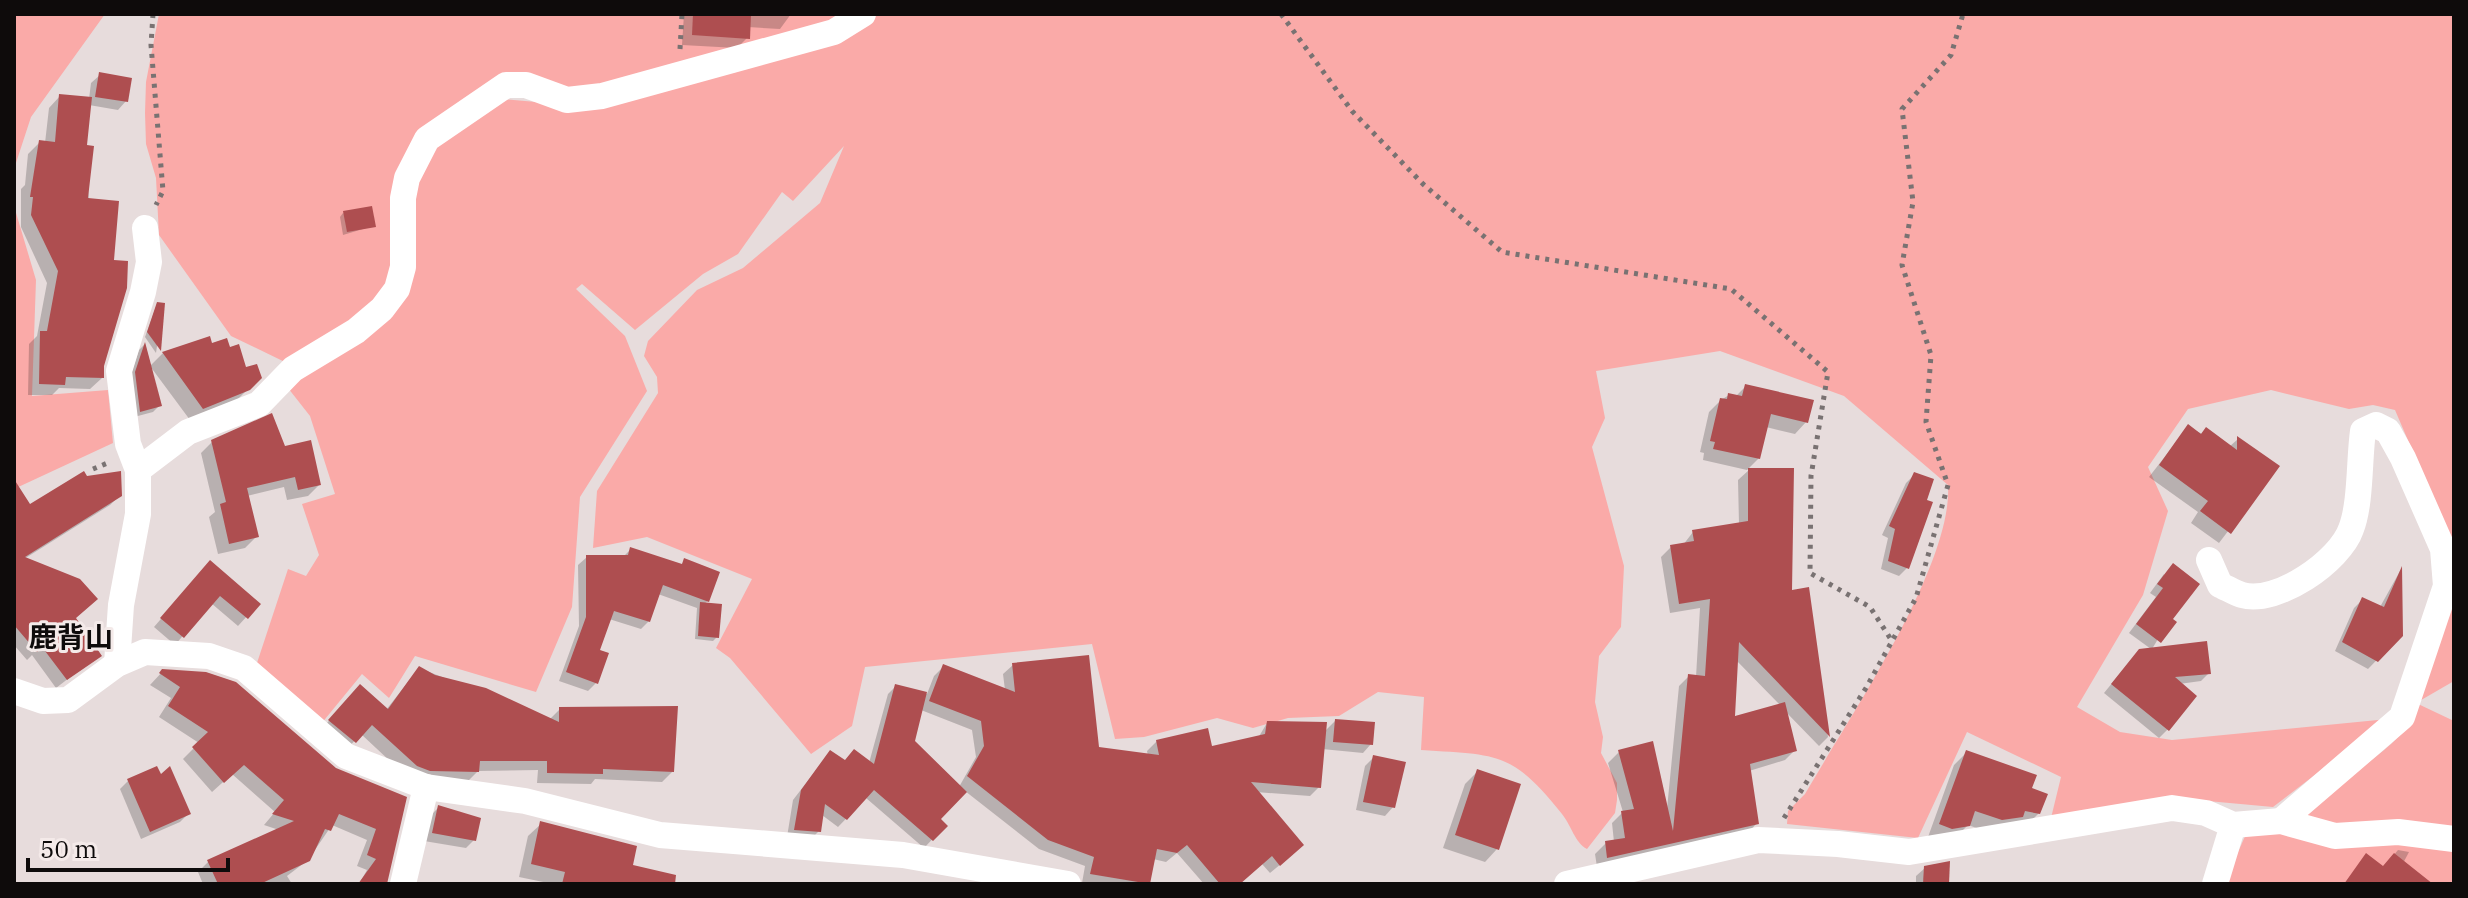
<svg xmlns="http://www.w3.org/2000/svg" width="2468" height="898" font-family="'IBM Plex Serif','Noto Sans JP',serif">
	<style>
		.green { fill: #faaaa8 }
		.shadow { fill: #0003; fill-rule: evenodd }
		.building { fill: #ae4e50 }
		.lines { fill: none; stroke-linecap: round; stroke-linejoin: round }
		.path { stroke: #797272; stroke-width: 5; stroke-dasharray: 4 6; stroke-linecap: butt }
		.minor { stroke: #fff; stroke-width: 26 }
		.labels { text-anchor: middle; dominant-baseline: central; stroke-width: 6; stroke-linejoin: round; paint-order: stroke }
		.quarter-label { font-size: 28px; font-weight: bold; fill: #0e0b0b; stroke: #f4eae9 }
	</style>
	<rect width="100%" height="100%" fill="#e7dcdc"/>
	<g class="green">
		<polygon points="14,14 105,14 31,117 14,169"/>
		<polygon points="159,14 852,14 580,95 513,79 423,134 398,262 386,295 289,364 231,336 159,235 156,178 146,144 145,113 146,82"/>
		<path d="M876,14H2454V564L2452,543L2395,410L2373,405L2349,409L2271,390L2188,409L2148,467L2168,511L2143,595L2077,707L2120,732L2172,740L2388,719L2273,807L2175,798L2051,818L2061,777L1967,732L1918,838L1787,824L1788,811L1805,794C1847,721 1953,566 1948,485L1844,396L1720,351L1596,371L1605,418L1592,447L1624,566L1621,627L1599,656L1595,702L1603,737L1601,753L1617,783V800L1615,813L1587,849C1575,843 1571,825 1562,814C1512,751 1497,755 1421,750L1424,697L1378,692L1339,716L1288,718L1253,728L1217,718L1144,737L1115,739L1092,644L865,667L852,726L811,754L730,658L716,648L752,579L647,537L593,548L597,491L658,393L657,377L644,356L648,341L697,290L743,268L820,203L844,146L793,201L782,192L738,254L703,274L635,330L582,284L576,289L625,336L647,391L580,497L572,607L536,692L415,656L389,698L362,674L321,724L256,666L288,569L306,576L319,555L302,504L335,494L310,416L288,388L375,328L408,204L432,146L501,99L559,104Z"/>
		<polygon points="14,206 36,280 32,396 108,390 113,443 14,489"/>
		<path d="M2454,586V681L2416,703L2454,721V834L2400,825L2334,828L2299,821L2298,818C2327,785 2369,768 2399,736C2421,712 2442,622 2454,586Z"/>
		<polygon points="2272,829 2454,844 2454,884 2224,884 2246,834"/>
	</g>
	<g class="shadow">
		<polygon points="684,14 791,14 780,29 748,27 747,38 737,48 682,45"/>
		<polygon points="100,75 126,101 118,110 89,105 85,147 102,378 90,389 59,388 52,395 28,395 29,344 37,336 47,283 21,227 21,189 25,185 28,154 40,142 45,143 49,108 60,96 89,99 91,83"/>
		<polygon points="343,213 373,226 343,235 340,217"/>
		<polygon points="157,304 163,305 156,353 145,337"/>
		<polygon points="208,339 211,346 228,349 245,370 259,378 235,402 190,420 150,366 163,353"/>
		<polygon points="144,345 160,405 153,412 134,417 129,380 139,350"/>
		<polygon points="1746,386 1806,422 1795,434 1766,427 1759,458 1747,470 1703,460 1704,453 1700,452 1709,412 1721,400 1729,395 1735,397"/>
		<polygon points="2188,427 2229,447 2238,439 2277,467 2219,543 2191,523 2198,512 2149,477"/>
		<polygon points="212,442 284,448 319,485 308,496 287,500 284,487 247,496 257,536 245,548 218,554 209,517 215,512 201,453"/>
		<path d="M1749,470L1790,592L1807,589L1828,737L1819,746L1785,711L1795,750L1785,760L1749,771L1757,823L1747,834L1597,867L1595,854L1606,843L1614,842L1612,823L1623,812L1608,763L1619,752L1667,809L1679,686L1689,676L1696,677L1700,608L1670,613L1661,557L1671,547L1683,545L1693,532L1739,524L1738,480ZM1736,660L1780,705L1733,718Z"/>
		<polygon points="1915,474 1907,568 1899,576 1881,569 1888,538 1882,535 1906,483"/>
		<polygon points="86,478 120,495 110,505 24,559 99,655 56,688 32,655 27,660 14,645 14,507 29,507"/>
		<polygon points="631,549 680,566 685,561 708,601 704,604 717,637 713,641 695,639 697,608 658,594 649,621 641,629 609,619 598,651 596,683 588,691 559,681 579,626 578,565 587,557 623,557"/>
		<polygon points="202,571 258,604 238,626 211,603 175,645 154,627"/>
		<polygon points="2400,571 2401,635 2368,669 2335,651 2354,608 2363,599 2380,607"/>
		<polygon points="2164,574 2170,619 2152,649 2209,673 2201,681 2179,684 2168,729 2159,738 2104,693 2131,660 2151,649 2129,633 2156,597 2150,593"/>
		<path d="M1013,665L1097,749L1148,756L1147,751L1157,741L1211,748L1258,738L1267,723L1324,732L1335,721L1371,744L1363,753L1322,749L1319,787L1310,796L1256,792L1293,854L1270,873L1262,864L1239,884H1204L1177,853L1166,862L1153,859L1148,884L1082,883L1085,866L1039,849L965,791L938,819L945,826L924,848L866,798L838,827L822,815L819,831L811,839L787,837L793,800L830,752L844,762L869,763L888,694L896,686L927,694L934,676L943,667L1005,690L1003,674ZM921,710L972,730L976,757L959,787L912,742Z"/>
		<polygon points="419,668 550,719 560,709 673,771 662,782 595,779 591,784 537,783 538,770 478,771 467,782 406,776 361,734 344,752 320,731 349,698 386,710"/>
		<polygon points="163,671 335,770 405,798 386,884 359,884 367,870 357,866 367,840 332,825 308,860 287,876 292,884 203,884 198,872 208,862 279,830 264,825 275,812 232,774 212,792 183,759 199,743 159,717 171,698 150,685"/>
		<polygon points="1967,752 2029,790 2039,813 2026,826 1988,832 1968,825 1955,838 1928,837 1954,765"/>
		<polygon points="1374,757 1393,807 1385,816 1356,810 1365,766"/>
		<polygon points="1478,771 1497,849 1485,862 1443,848 1465,784"/>
		<polygon points="128,781 188,814 180,822 141,839 120,789"/>
		<polygon points="439,807 474,840 466,848 424,841 430,816"/>
		<polygon points="541,824 631,867 634,884 553,884 519,877 528,836"/>
		<polygon points="2398,850 2409,852 2392,884 2344,884 2383,868"/>
		<polygon points="1925,868 1947,884 1916,884 1916,876"/>
	</g>
	<g class="building">
		<polygon points="693,14 751,14 750,39 692,35"/>
		<polygon points="99,72 132,78 128,102 95,97"/>
		<polygon points="59,94 92,97 87,145 94,146 88,198 119,201 114,260 128,261 127,288 104,366 104,378 66,377 65,385 39,384 40,331 47,331 58,271 31,215 33,197 30,197 39,140 55,142"/>
		<polygon points="372,206 376,227 347,232 343,211"/>
		<polygon points="157,302 165,303 161,351 147,332"/>
		<polygon points="210,336 212,343 227,338 230,347 239,344 246,367 257,364 262,378 250,390 203,409 162,352"/>
		<polygon points="145,342 162,406 140,412 135,372"/>
		<polygon points="1745,384 1814,400 1808,423 1771,414 1760,459 1713,449 1715,442 1710,441 1720,398 1727,399 1728,393 1742,396"/>
		<polygon points="272,413 285,446 311,440 321,485 298,490 295,477 247,488 259,537 229,544 220,504 226,502 211,440"/>
		<polygon points="2188,424 2201,434 2206,427 2237,450 2237,436 2280,466 2231,534 2200,511 2208,501 2159,465"/>
		<polygon points="1748,468 1794,468 1792,590 1809,587 1830,737 1739,642 1735,716 1785,702 1797,751 1750,764 1759,824 1607,858 1605,841 1625,838 1621,811 1634,809 1618,750 1653,741 1673,831 1688,674 1705,676 1710,599 1679,604 1670,545 1694,541 1692,530 1748,521"/>
		<polygon points="84,471 87,476 121,471 122,496 25,557 80,579 98,599 76,618 102,656 67,680 42,647 37,652 14,625 14,479 30,504"/>
		<polygon points="1914,472 1934,479 1927,500 1933,502 1909,569 1888,561 1895,529 1889,526"/>
		<polygon points="630,547 682,564 684,558 720,572 709,602 663,585 650,622 614,611 600,650 609,653 598,684 566,672 586,617 586,555 628,555"/>
		<polygon points="210,560 261,604 248,619 220,596 184,638 160,618"/>
		<polygon points="2173,563 2200,584 2173,619 2177,622 2161,643 2136,624 2163,588 2157,584"/>
		<polygon points="2402,566 2403,636 2378,662 2342,642 2362,597 2384,607"/>
		<polygon points="700,602 722,604 719,638 698,636"/>
		<polygon points="2207,641 2211,674 2175,677 2197,696 2169,731 2111,684 2139,649"/>
		<polygon points="1089,655 1099,747 1159,755 1156,740 1208,728 1212,746 1265,734 1267,721 1327,722 1321,788 1251,782 1304,845 1280,866 1272,856 1240,884 1220,884 1187,845 1177,853 1157,849 1150,884 1090,874 1094,857 1048,840 967,776 984,746 981,721 929,701 943,664 1015,692 1012,663"/>
		<polygon points="419,666 435,675 486,688 559,722 559,707 678,706 674,772 603,769 603,774 547,773 547,761 480,761 479,772 430,771 417,766 372,725 356,743 328,720 360,684 388,709"/>
		<polygon points="162,669 206,672 236,682 336,768 407,797 387,884 358,884 376,859 367,855 376,829 339,814 331,831 325,829 310,861 260,884 218,884 207,860 294,821 272,814 284,800 244,765 224,783 192,747 208,732 168,706 180,687 159,673"/>
		<polygon points="895,684 927,692 915,741 967,792 941,819 948,826 933,841 874,790 847,820 825,804 821,832 794,830 801,790 830,750 845,760 854,749 874,764"/>
		<polygon points="1335,719 1375,722 1373,745 1333,742"/>
		<polygon points="1966,750 2037,775 2032,788 2048,794 2040,814 2025,811 2023,817 2002,820 1975,811 1970,826 1952,829 1939,824"/>
		<polygon points="1373,755 1406,762 1395,808 1363,802"/>
		<polygon points="157,766 161,774 170,766 191,814 150,832 127,779"/>
		<polygon points="1477,769 1521,784 1499,850 1455,835"/>
		<polygon points="438,805 481,818 476,841 432,833"/>
		<polygon points="540,821 637,846 633,865 676,875 675,884 562,884 565,872 531,864"/>
		<polygon points="2366,853 2383,866 2394,853 2433,884 2344,884"/>
		<polygon points="1950,861 1949,884 1923,884 1924,866"/>
	</g>
	<g class="lines">
		<g class="path">
			<polyline points="153,14 151,45 163,191 156,205"/>
			<polyline points="1281,14 1352,111 1423,184 1502,252 1731,289 1828,372 1811,476 1810,573 1870,607 1892,641"/>
			<polyline points="680,49 682,14"/>
			<polyline points="93,469 110,462"/>
			<polyline points="1784,818 1866,688 1916,598 1948,485 1926,422 1931,355 1902,265 1913,202 1902,109 1951,55 1963,14"/>
		</g>
		<g class="minor">
			<polyline points="138,470 128,444 119,371 143,292 149,262 145,228"/>
			<path d="M2209,560L2220,585C2227,588 2235,593 2242,595C2277,605 2340,561 2351,529C2361,504 2359,459 2363,431L2376,425L2388,431L2403,458L2443,549L2446,586L2402,717L2281,821"/>
			<polyline points="117,664 121,605 138,514 138,470 188,432 259,404 293,369 356,331 382,309 397,289 403,267 403,198 407,178 427,139 506,85 526,85 567,100 602,96 834,32 863,14"/>
			<polyline points="14,691 43,701 68,700 117,664 145,652 209,656 244,668 346,756 426,787 525,801 660,835 903,855 1068,884"/>
			<polyline points="403,884 426,787"/>
			<polyline points="1567,884 1758,840 1838,844 1909,852 2172,808 2206,813 2233,825 2281,821 2335,836 2398,832 2454,839"/>
			<polyline points="2215,884 2233,825"/>
		</g>
	</g>
	<g class="labels">
		<g class="quarter-label">
			<text x="71" y="636">鹿背山</text>
		</g>
	</g>
	<rect width="2468" height="898" fill="none" stroke="#0e0b0b" stroke-width="32"/>
	<path d="M28 858v12h200v-12" fill="none" stroke="#0e0b0b" stroke-width="4"/>
	<text x="40" y="858" font-size="24" fill="#0e0b0b" stroke="#f4eae9" stroke-width="6" paint-order="stroke">50 m</text>
</svg>
